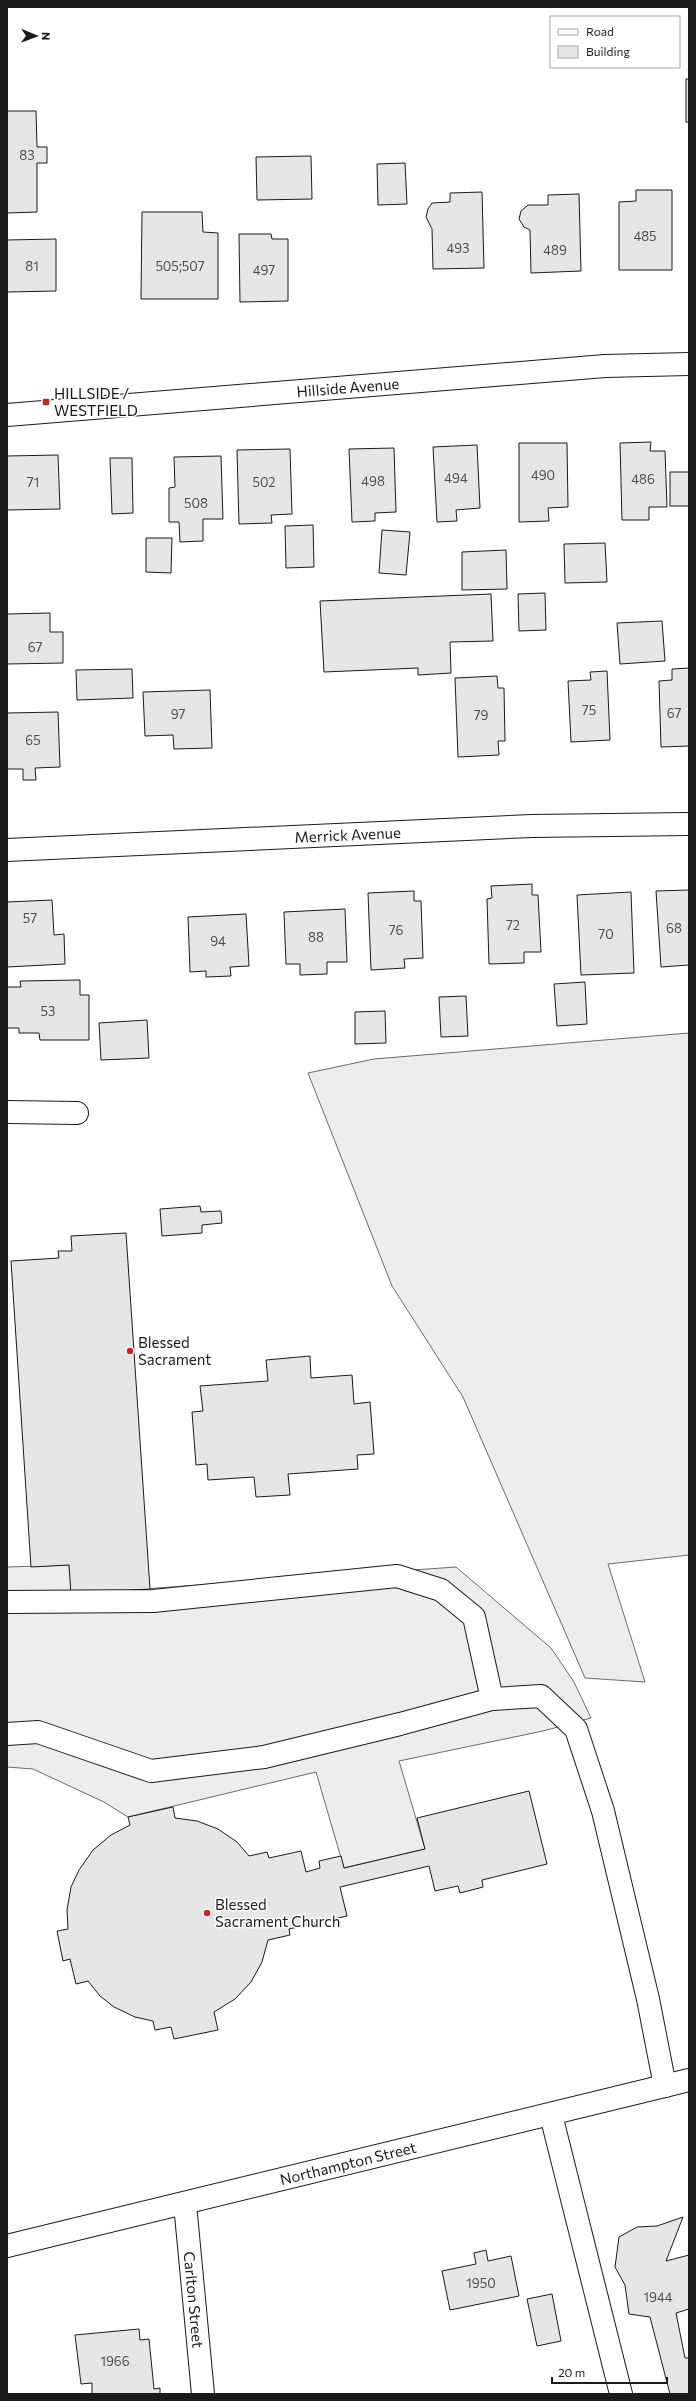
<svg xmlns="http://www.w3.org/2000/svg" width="696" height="2401" font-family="Commissioner,sans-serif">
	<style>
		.built { fill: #ededed; stroke: #6a6a6a }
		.building { fill: #e6e6e6; stroke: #1a1a1a }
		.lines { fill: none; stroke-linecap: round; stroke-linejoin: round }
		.minor-casing { stroke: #1a1a1a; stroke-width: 24 }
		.major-casing { stroke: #1a1a1a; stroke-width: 24 }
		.minor { stroke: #fff; stroke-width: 22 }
		.major { stroke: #fff; stroke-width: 22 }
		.poi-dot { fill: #c62828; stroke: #fff; stroke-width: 1.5 }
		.labels { text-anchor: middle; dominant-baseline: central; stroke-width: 3; stroke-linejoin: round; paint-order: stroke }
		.number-label { font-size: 13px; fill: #4d4d4d }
		.street-label { font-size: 15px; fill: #1a1a1a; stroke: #fff }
		.poi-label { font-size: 15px; fill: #1a1a1a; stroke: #fff; text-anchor: start }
	</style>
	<rect width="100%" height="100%" fill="#fff"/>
	<g class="built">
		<polygon points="689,1033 689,1555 608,1564 645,1682 585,1678 463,1397 392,1286 308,1073 374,1059"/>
		<polygon points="69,1565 72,1594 456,1567 551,1648 574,1682 591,1718 543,1731 399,1761 425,1849 344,1868 316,1772 128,1817 104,1802 33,1769 7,1767 7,1567"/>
	</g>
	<g class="building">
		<rect x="686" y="79" width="3" height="43"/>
		<polygon points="7,111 36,111 37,147 47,147 47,163 37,163 37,212 7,213"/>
		<polygon points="311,156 312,199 257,200 256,157"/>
		<polygon points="405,163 407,204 378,205 377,164"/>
		<polygon points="636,190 672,190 672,270 619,270 619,202 636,201"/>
		<polygon points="482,192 484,268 433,269 432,229 426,217 428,209 432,203 450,202 450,193"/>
		<polygon points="579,194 581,271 531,273 530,230 524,227 519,219 521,211 528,205 548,205 548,195"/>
		<polygon points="142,212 202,212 203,232 218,233 218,299 141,299"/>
		<polygon points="239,234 271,234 272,239 288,239 288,301 240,302"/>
		<polygon points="56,239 56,291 7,292 7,240"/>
		<polygon points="651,442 650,451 665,451 667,507 649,507 649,520 622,520 620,443"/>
		<polygon points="519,443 567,443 568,507 548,508 549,521 519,522"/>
		<polygon points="477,445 480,508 456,510 457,521 437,522 433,447"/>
		<polygon points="394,448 396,512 375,513 375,521 352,522 349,449"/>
		<polygon points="290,449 292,514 271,515 272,523 239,524 237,450"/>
		<polygon points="58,455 60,509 7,510 7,456"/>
		<polygon points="221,456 223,519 203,519 203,541 180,542 179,522 169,522 169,488 175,487 174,457"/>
		<polygon points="110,458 132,458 133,513 112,514"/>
		<rect x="670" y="472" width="19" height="34"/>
		<polygon points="313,525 314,567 286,568 285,526"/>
		<polygon points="382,530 410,532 406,575 379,573"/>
		<polygon points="146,538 172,538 171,573 146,572"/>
		<polygon points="605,543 607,582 565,583 564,544"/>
		<polygon points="506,550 507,589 462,590 462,552"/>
		<polygon points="545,593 546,630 519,631 518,594"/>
		<polygon points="491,594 493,641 450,642 451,673 418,675 418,668 324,672 320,601"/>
		<polygon points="50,613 50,632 63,632 63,663 7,664 7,614"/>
		<polygon points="662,621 665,661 620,664 617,623"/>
		<polygon points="689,668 689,746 661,747 659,681 672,680 672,669"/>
		<polygon points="132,669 133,698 77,700 76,670"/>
		<polygon points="607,671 610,740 571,742 568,681 591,680 590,672"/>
		<polygon points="497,676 498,688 504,688 505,741 498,741 499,755 458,757 455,678"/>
		<polygon points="210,690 212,748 174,749 173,735 145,736 143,692"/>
		<polygon points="58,712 60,767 35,768 36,780 23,780 23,769 7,769 7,713"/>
		<polygon points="532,884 532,895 538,895 541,952 524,952 524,963 489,964 487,899 492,898 491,886"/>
		<polygon points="689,890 689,965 661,967 656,891"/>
		<polygon points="414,891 414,901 421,901 423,958 404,959 405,968 371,970 368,893"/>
		<polygon points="631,892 634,973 581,975 577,895"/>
		<polygon points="52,900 54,935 64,934 65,964 7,967 7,902"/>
		<polygon points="345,909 347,962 327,962 327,974 300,975 300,964 286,964 284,912"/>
		<polygon points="246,914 249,966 230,967 231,976 206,977 206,971 190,972 188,917"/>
		<polygon points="80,980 80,995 89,995 89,1040 40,1040 39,1033 19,1033 19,1028 7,1028 7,987 21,987 20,981"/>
		<polygon points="585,982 587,1024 557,1026 554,984"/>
		<polygon points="466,996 468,1036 441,1037 439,997"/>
		<polygon points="385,1011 386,1043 355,1044 355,1012"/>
		<polygon points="147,1020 149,1058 101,1060 99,1023"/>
		<polygon points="200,1206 201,1212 221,1211 222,1223 202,1225 202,1233 162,1236 160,1209"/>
		<polygon points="126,1233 150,1589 71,1594 69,1565 31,1567 11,1261 59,1258 58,1251 72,1251 71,1236"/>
		<polygon points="310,1356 311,1378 352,1375 354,1404 370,1402 374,1454 357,1455 358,1469 288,1474 290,1495 256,1497 254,1477 208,1480 207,1464 196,1465 192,1412 203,1411 200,1386 268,1381 266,1360"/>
		<polygon points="529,1791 547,1864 482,1880 483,1887 460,1893 458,1886 435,1891 429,1866 340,1887 347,1916 289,1929 290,1935 268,1940 262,1962 251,1982 235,1999 214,2012 218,2030 174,2039 171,2027 155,2030 153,2021 135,2017 114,2007 100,1996 88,1981 76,1984 70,1959 63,1961 57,1931 68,1929 67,1910 71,1887 79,1870 93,1850 111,1835 130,1825 128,1817 173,1807 175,1818 197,1821 218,1829 237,1842 249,1856 267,1852 269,1858 301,1851 306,1872 320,1868 319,1861 341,1856 344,1868 425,1849 417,1818"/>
		<polygon points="683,2217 666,2261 689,2255 689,2309 676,2313 685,2358 689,2358 689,2394 670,2394 650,2317 629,2314 625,2285 615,2267 619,2237 637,2227 657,2226"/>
		<polygon points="486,2250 488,2261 511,2256 519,2296 450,2310 442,2271 476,2264 474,2253"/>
		<polygon points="552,2294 561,2341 537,2346 527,2299"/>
		<polygon points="139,2329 140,2340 149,2339 154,2389 160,2388 160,2394 92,2394 92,2383 81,2384 75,2335"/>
	</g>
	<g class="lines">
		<defs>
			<g id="minor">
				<path id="s1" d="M7,415L605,366L689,364"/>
				<path id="s2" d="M7,850L532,826L689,824"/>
				<polyline points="7,1112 77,1113"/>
				<polyline points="7,1602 153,1601 397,1576 441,1590 474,1617 492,1699"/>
				<polyline points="7,1734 38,1732 151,1771 264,1757 400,1724 492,1699 541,1696 576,1729 603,1811 648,1999 665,2086"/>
				<polyline points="551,2115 621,2394"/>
				<path id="s3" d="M185,2204L203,2394"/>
			</g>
			<g id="major">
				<path id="s4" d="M7,2246L689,2080"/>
			</g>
		</defs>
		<use href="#minor" class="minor-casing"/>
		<use href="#major" class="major-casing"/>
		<use href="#minor" class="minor"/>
		<use href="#major" class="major"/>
	</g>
	<g class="poi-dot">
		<rect x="42" y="398" width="8" height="8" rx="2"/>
		<circle cx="130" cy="1351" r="4"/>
		<circle cx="207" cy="1913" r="4"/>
	</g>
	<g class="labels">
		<g class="number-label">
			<text x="27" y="155">83</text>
			<text x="645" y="236">485</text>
			<text x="458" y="248">493</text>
			<text x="555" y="250">489</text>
			<text x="32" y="266">81</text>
			<text x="180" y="266">505;507</text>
			<text x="264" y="270">497</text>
			<text x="543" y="475">490</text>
			<text x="456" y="478">494</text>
			<text x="643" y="479">486</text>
			<text x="373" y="481">498</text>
			<text x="33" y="482">71</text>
			<text x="264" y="482">502</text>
			<text x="196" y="503">508</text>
			<text x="35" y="647">67</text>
			<text x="589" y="710">75</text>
			<text x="674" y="713">67</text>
			<text x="178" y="714">97</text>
			<text x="481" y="715">79</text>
			<text x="33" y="740">65</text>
			<text x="30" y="918">57</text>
			<text x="513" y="925">72</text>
			<text x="674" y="928">68</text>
			<text x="396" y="930">76</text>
			<text x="606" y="934">70</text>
			<text x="316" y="937">88</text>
			<text x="218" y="941">94</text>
			<text x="48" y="1011">53</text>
			<text x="481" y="2283">1950</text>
			<text x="658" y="2297">1944</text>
			<text x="115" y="2361">1966</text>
		</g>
		<g class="street-label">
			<text stroke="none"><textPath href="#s1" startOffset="342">Hillside Avenue</textPath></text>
			<text stroke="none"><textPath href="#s2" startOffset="341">Merrick Avenue</textPath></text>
			<text stroke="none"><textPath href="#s4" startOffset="351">Northampton Street</textPath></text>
			<text stroke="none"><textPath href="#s3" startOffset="96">Carlton Street</textPath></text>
		</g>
		<g class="poi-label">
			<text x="54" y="393">HILLSIDE /<tspan x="54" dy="17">WESTFIELD</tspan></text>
			<text x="138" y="1342">Blessed<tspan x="138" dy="17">Sacrament</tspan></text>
			<text x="215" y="1904">Blessed<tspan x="215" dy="17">Sacrament Church</tspan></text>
		</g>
	</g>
	<rect width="696" height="2401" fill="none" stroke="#1a1a1a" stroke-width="16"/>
	<rect x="550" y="16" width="130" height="52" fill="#ffffff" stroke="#a3a3a3"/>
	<rect x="558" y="29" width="20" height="6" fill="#ffffff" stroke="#a3a3a3"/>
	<text x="586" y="36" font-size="12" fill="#1a1a1a">Road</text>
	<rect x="558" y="46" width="20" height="12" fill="#e6e6e6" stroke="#a3a3a3"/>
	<text x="586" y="56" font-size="12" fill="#1a1a1a">Building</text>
	<g transform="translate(36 36) rotate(91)" stroke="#ffffff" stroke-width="3" paint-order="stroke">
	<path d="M0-3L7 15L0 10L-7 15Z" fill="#1a1a1a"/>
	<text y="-6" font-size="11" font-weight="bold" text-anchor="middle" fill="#1a1a1a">N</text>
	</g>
	<path d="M552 2377v6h115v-6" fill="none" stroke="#1a1a1a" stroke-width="2"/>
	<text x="558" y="2377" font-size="12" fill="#1a1a1a" stroke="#ffffff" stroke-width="3" paint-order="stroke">20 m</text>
</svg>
